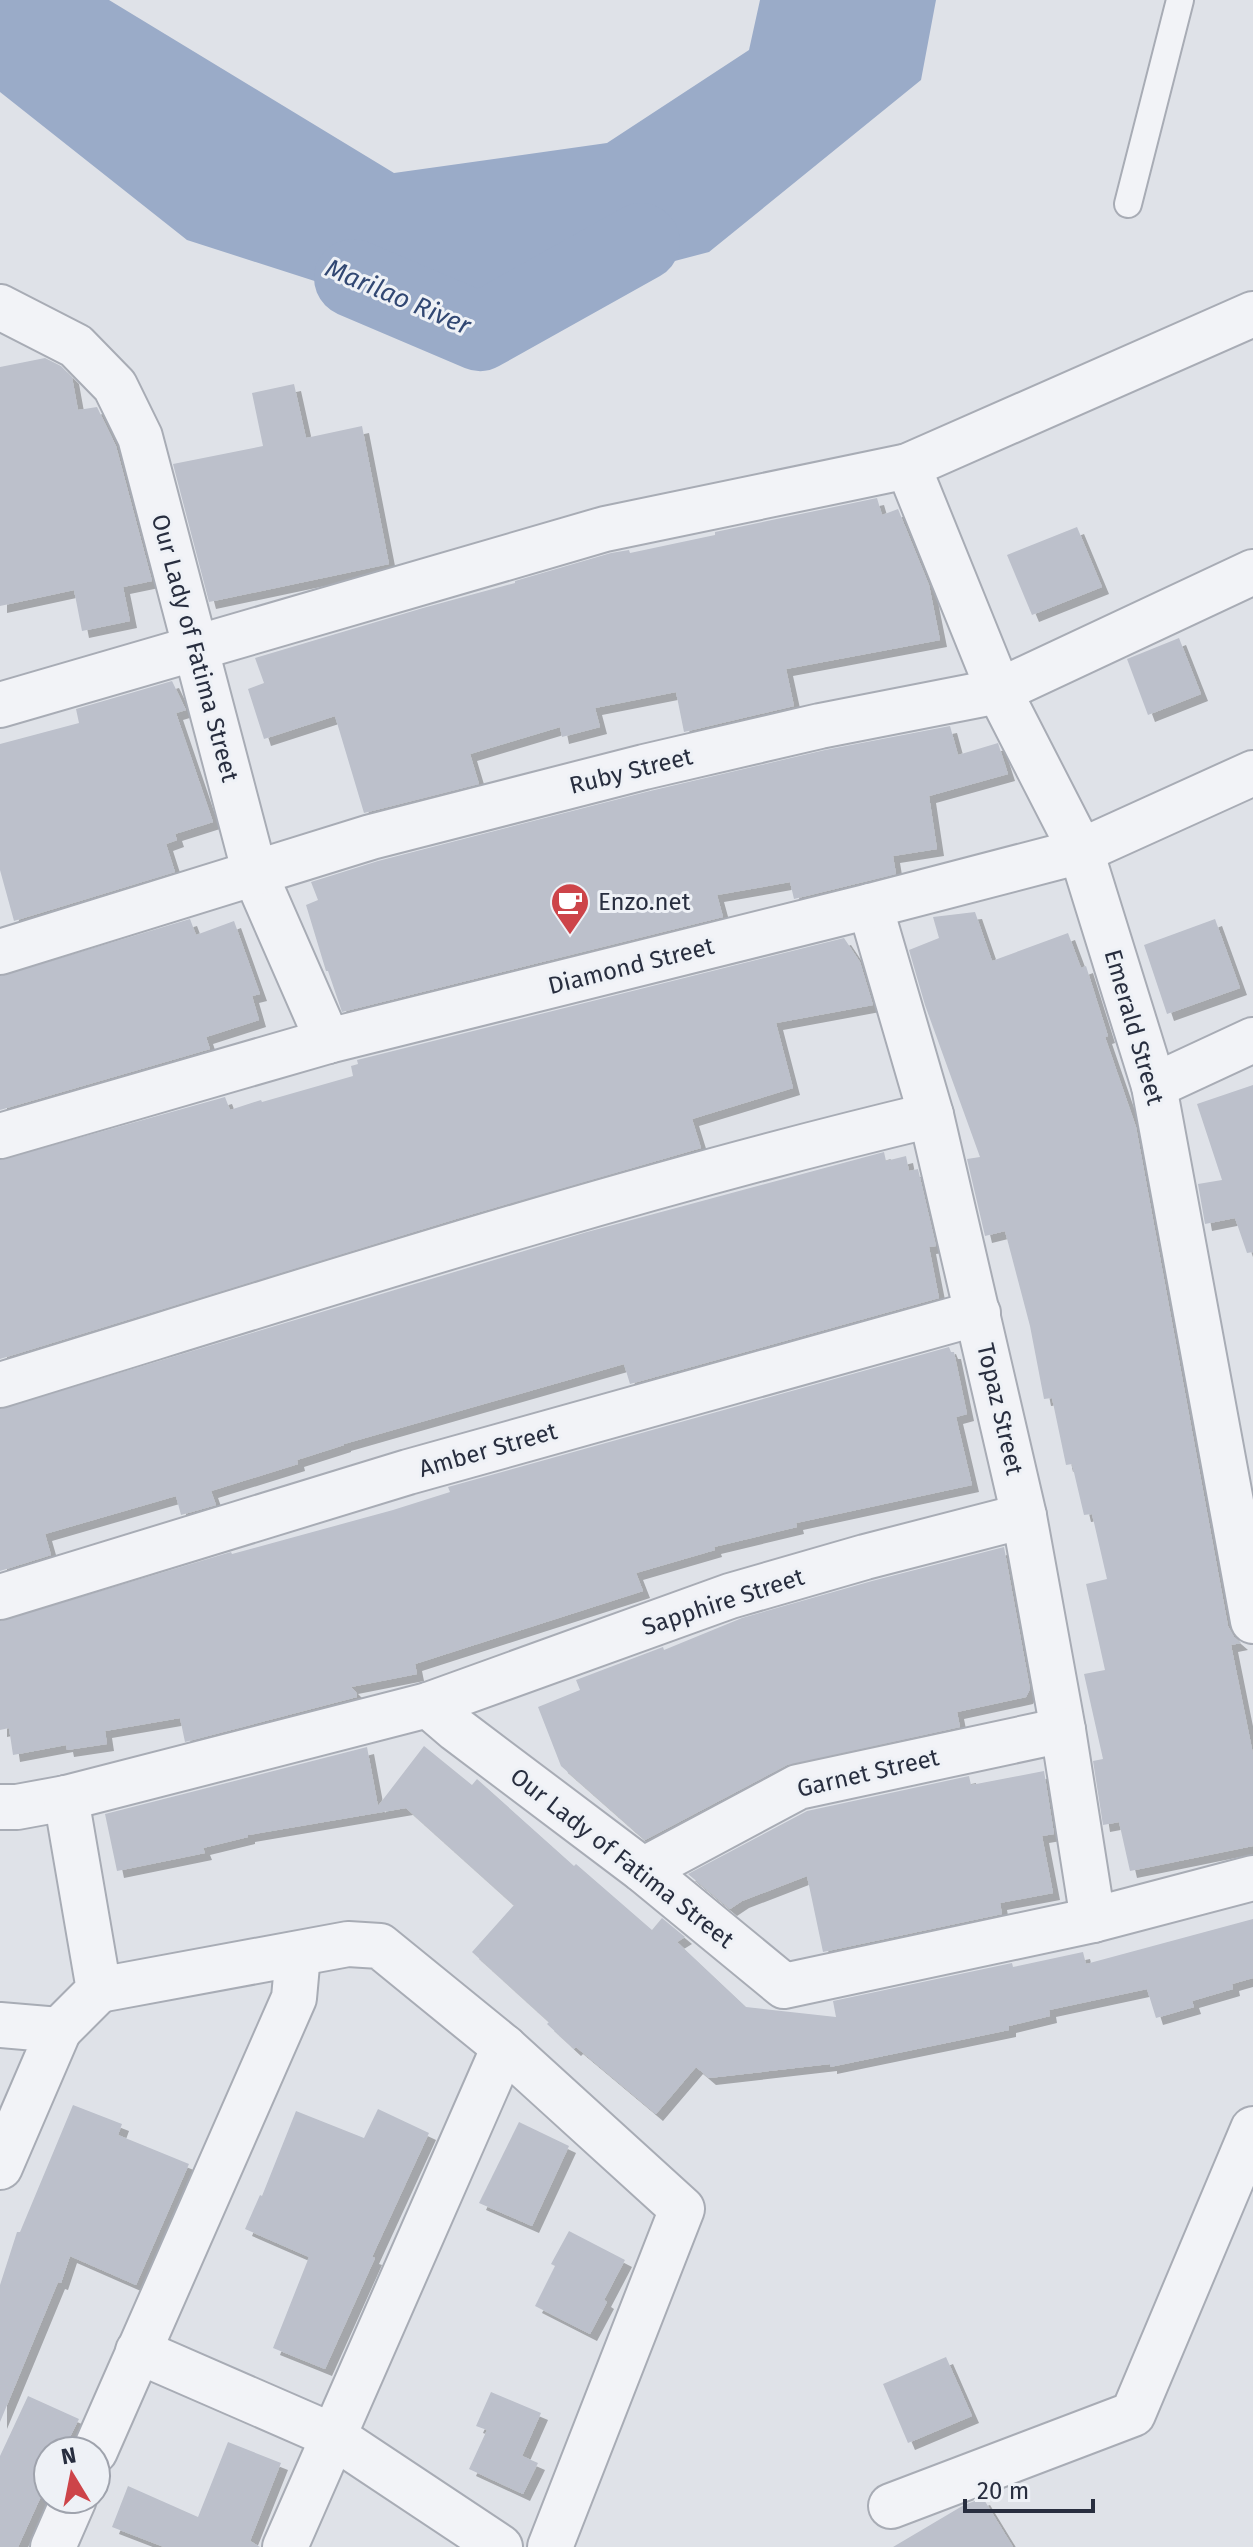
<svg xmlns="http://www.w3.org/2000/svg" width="1253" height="2547" font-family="'Fira Sans',sans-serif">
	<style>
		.water { fill: #9aabc8 }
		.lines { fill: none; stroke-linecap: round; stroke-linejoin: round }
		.river { stroke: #9aabc8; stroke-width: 78 }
		.building { fill: #bcc0cb; filter: url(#shadow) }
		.lane-casing { stroke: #a8acb5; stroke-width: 30 }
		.street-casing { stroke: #a8acb5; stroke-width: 48 }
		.lane { stroke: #f2f3f7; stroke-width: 26 }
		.street { stroke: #f2f3f7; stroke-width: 44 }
		.labels { text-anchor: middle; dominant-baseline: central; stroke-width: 6; stroke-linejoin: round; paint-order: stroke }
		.street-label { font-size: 24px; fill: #282e3f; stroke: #eef1f6 }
		.poi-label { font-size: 24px; fill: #282e3f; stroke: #eef1f6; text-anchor: start }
		.water-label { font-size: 26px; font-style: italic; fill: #324873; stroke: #eef1f6 }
	</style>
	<defs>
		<filter id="shadow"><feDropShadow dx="7" dy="7" stdDeviation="0" flood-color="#0004"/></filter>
	</defs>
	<rect width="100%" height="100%" fill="#dfe2e8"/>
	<polygon class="water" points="0,0 109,0 394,173 607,143 749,50 760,0 936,0 921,80 709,252 442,322 187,240 0,92"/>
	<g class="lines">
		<polyline class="river" points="353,278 480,332 641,242"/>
	</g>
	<g class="building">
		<polygon points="45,358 61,366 72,377 78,410 97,407 116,446 152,581 123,587 130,621 82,631 74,590 0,606 0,367"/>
		<polygon points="294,384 306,438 362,426 389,564 209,602 173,464 263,446 252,393"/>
		<polygon points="877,498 882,515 898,509 929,585 940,640 786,669 794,706 684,732 676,692 595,708 600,727 562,737 560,727 470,754 479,784 364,813 335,716 264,739 248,689 264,683 255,658 423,608 515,583 515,581 611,553 629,550 630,553 715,535 715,532"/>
		<polygon points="1077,527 1102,587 1032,615 1007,555"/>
		<polygon points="1179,638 1201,694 1148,715 1127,659"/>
		<polygon points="172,681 185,708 186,710 176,713 213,822 175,834 177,840 166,844 175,872 14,921 0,870 0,744 79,723 76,709"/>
		<polygon points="950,726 958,755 998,743 1008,774 929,796 937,849 893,856 896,874 794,899 790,882 717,895 723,917 342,1012 328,971 326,971 306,905 318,900 311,882 378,861 650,791 825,750"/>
		<polygon points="975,912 992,961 1068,933 1081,968 1086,966 1108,1036 1105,1037 1136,1127 1228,1626 1234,1637 1241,1643 1231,1645 1253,1754 1253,1846 1130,1871 1119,1822 1103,1825 1093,1761 1103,1759 1084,1674 1105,1670 1086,1584 1107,1579 1092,1514 1084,1515 1072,1464 1066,1465 1052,1398 1044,1399 1030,1326 1005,1231 985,1236 967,1159 980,1157 925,1005 909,950 939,938 933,917"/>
		<polygon points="190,919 196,935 234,921 260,994 252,996 259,1020 206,1037 210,1049 0,1110 0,976"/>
		<polygon points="1215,919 1240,988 1167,1014 1144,945"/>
		<polygon points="844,938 860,962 873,1005 776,1023 793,1088 692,1119 701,1148 456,1219 0,1359 0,1160 225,1097 230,1110 261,1100 262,1102 353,1076 351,1066 358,1064 357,1060"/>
		<polygon points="1253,1085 1253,1252 1247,1253 1235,1218 1205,1224 1198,1184 1222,1180 1197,1104"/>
		<polygon points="884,1152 886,1161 906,1156 909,1171 918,1169 936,1246 929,1247 939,1298 630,1384 624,1364 344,1444 344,1445 297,1460 298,1464 211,1491 216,1505 181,1515 176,1496 45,1534 51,1555 0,1571 0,1409 587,1232"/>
		<polygon points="949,1347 951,1352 954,1352 967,1414 956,1417 972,1485 796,1523 797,1527 714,1547 715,1550 636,1573 643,1591 415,1664 417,1674 351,1687 356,1692 357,1697 185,1742 180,1718 105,1731 107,1744 67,1750 66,1745 13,1755 9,1728 0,1730 0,1621 231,1552 232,1554 393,1510 450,1492 448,1487"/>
		<polygon points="1004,1547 1030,1689 1026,1697 957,1712 960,1727 787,1765 645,1840 561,1766 538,1707 580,1690 576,1680 663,1647 664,1650 742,1618 872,1581"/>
		<polygon points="424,1746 472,1785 477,1779 574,1866 576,1864 652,1930 662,1918 685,1937 677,1942 746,2007 836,2017 833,2001 1012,1963 1013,1967 1083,1952 1086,1964 1253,1919 1253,1978 1232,1984 1233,1989 1192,2001 1194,2007 1156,2018 1147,1989 1049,2010 1050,2016 1009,2026 1009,2030 830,2067 830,2064 709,2078 696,2067 656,2114 576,2047 574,2049 547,2024 549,2022 472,1952 514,1905 406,1808 248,1835 248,1837 203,1848 205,1853 117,1871 105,1814 367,1747 378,1806"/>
		<polygon points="1044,1771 1054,1834 1042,1836 1053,1893 1000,1903 1002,1914 823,1952 807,1876 742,1901 730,1909 688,1874 807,1811 969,1776 971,1785"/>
		<polygon points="73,2105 122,2124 118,2135 189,2164 136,2285 70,2256 61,2283 58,2282 0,2422 0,2285 17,2232 20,2232"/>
		<polygon points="378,2109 429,2133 372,2257 375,2258 325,2369 273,2348 309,2257 245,2229 260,2195 262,2196 296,2111 364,2138"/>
		<polygon points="519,2122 569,2146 532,2226 479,2203"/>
		<polygon points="569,2231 625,2260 604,2300 607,2302 590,2334 535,2306 555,2266 551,2264"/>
		<polygon points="946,2357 972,2416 908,2443 883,2384"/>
		<polygon points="491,2392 541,2413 522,2456 538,2463 523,2494 469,2469 487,2430 476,2426"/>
		<polygon points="28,2396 79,2419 64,2449 62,2451 48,2451 48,2481 18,2547 0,2547 0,2456"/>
		<polygon points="228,2442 281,2463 250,2541 260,2547 164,2547 112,2527 128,2486 198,2517"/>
		<polygon points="983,2498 1013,2547 893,2547 964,2505"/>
	</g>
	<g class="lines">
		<defs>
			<polyline id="lane" points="1128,204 1180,0"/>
			<g id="street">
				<polyline points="0,307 76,346 115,386 140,437 255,874 328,1041"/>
				<polyline points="908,466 999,691 1081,851 1154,1086 1253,1621"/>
				<polyline points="0,705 605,529 908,466 1253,314"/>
				<polyline points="870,906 931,1115 1024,1516 1063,1730 1093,1920"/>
				<polyline points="0,952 371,837 644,767 820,726 999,691 1253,572"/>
				<polyline points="1154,1086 1253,1040"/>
				<polyline points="0,1136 328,1041 870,906 1081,851 1253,773"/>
				<path d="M0,1385C309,1290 617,1190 931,1115"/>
				<polyline points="0,1597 408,1472 978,1313"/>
				<polyline points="428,1705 456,1729 643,1870 784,1986 1093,1920 1253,1878"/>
				<polyline points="0,1807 17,1807 66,1798 428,1705 730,1596 865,1557 1024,1516"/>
				<polyline points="643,1870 798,1787 1063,1730"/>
				<polyline points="99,1990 348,1944 380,1946 504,2047 682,2209 550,2547"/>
				<polyline points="0,2025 59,2030 0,2167"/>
				<polyline points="59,2030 99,1990 66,1798"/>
				<polyline points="138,2351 333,2436 500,2547"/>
				<polyline points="95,2451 294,1998 298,1954"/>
				<polyline points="891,2506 1133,2414 1253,2129"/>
				<polyline points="53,2547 74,2499"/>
				<polyline points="285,2547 504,2047"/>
			</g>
		</defs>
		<use href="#lane" class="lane-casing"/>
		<use href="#street" class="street-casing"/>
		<use href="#lane" class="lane"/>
		<use href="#street" class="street"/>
	</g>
	<defs>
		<symbol id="cafe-pin" viewBox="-11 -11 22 30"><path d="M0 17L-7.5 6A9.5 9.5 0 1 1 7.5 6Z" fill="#cd4449" stroke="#eef1f6"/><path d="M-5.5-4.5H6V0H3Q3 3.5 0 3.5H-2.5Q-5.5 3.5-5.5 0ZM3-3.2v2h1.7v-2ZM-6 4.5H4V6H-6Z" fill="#fff"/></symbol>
	</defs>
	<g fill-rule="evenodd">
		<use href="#cafe-pin" x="548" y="880" width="44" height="60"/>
	</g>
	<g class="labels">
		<g class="street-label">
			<text transform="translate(195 648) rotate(75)">Our Lady of Fatima Street</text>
			<text transform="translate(631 771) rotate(-14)">Ruby Street</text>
			<text transform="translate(631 966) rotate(-14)">Diamond Street</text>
			<text transform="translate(1134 1027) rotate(74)">Emerald Street</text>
			<text transform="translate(1000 1409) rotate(77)">Topaz Street</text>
			<text transform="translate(488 1450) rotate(-16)">Amber Street</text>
			<text transform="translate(723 1602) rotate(-18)">Sapphire Street</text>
			<text transform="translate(868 1773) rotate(-13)">Garnet Street</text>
			<text transform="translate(622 1858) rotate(38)">Our Lady of Fatima Street</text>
		</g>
		<g class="poi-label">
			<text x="598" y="902">Enzo.net</text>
		</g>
		<g class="water-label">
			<text transform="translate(398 297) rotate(23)">Marilao River</text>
		</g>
	</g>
	<g transform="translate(72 2475) rotate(350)"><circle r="38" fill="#eef1f6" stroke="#9fa3ad" stroke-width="2"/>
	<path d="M0-6L14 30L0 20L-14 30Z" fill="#cd4449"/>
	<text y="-12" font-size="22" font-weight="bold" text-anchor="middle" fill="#282e3f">N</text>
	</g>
	<path d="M965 2499v12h128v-12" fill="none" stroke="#282e3f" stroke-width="4"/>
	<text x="977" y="2499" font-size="24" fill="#282e3f" stroke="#eef1f6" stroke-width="6" paint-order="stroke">20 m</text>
</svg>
